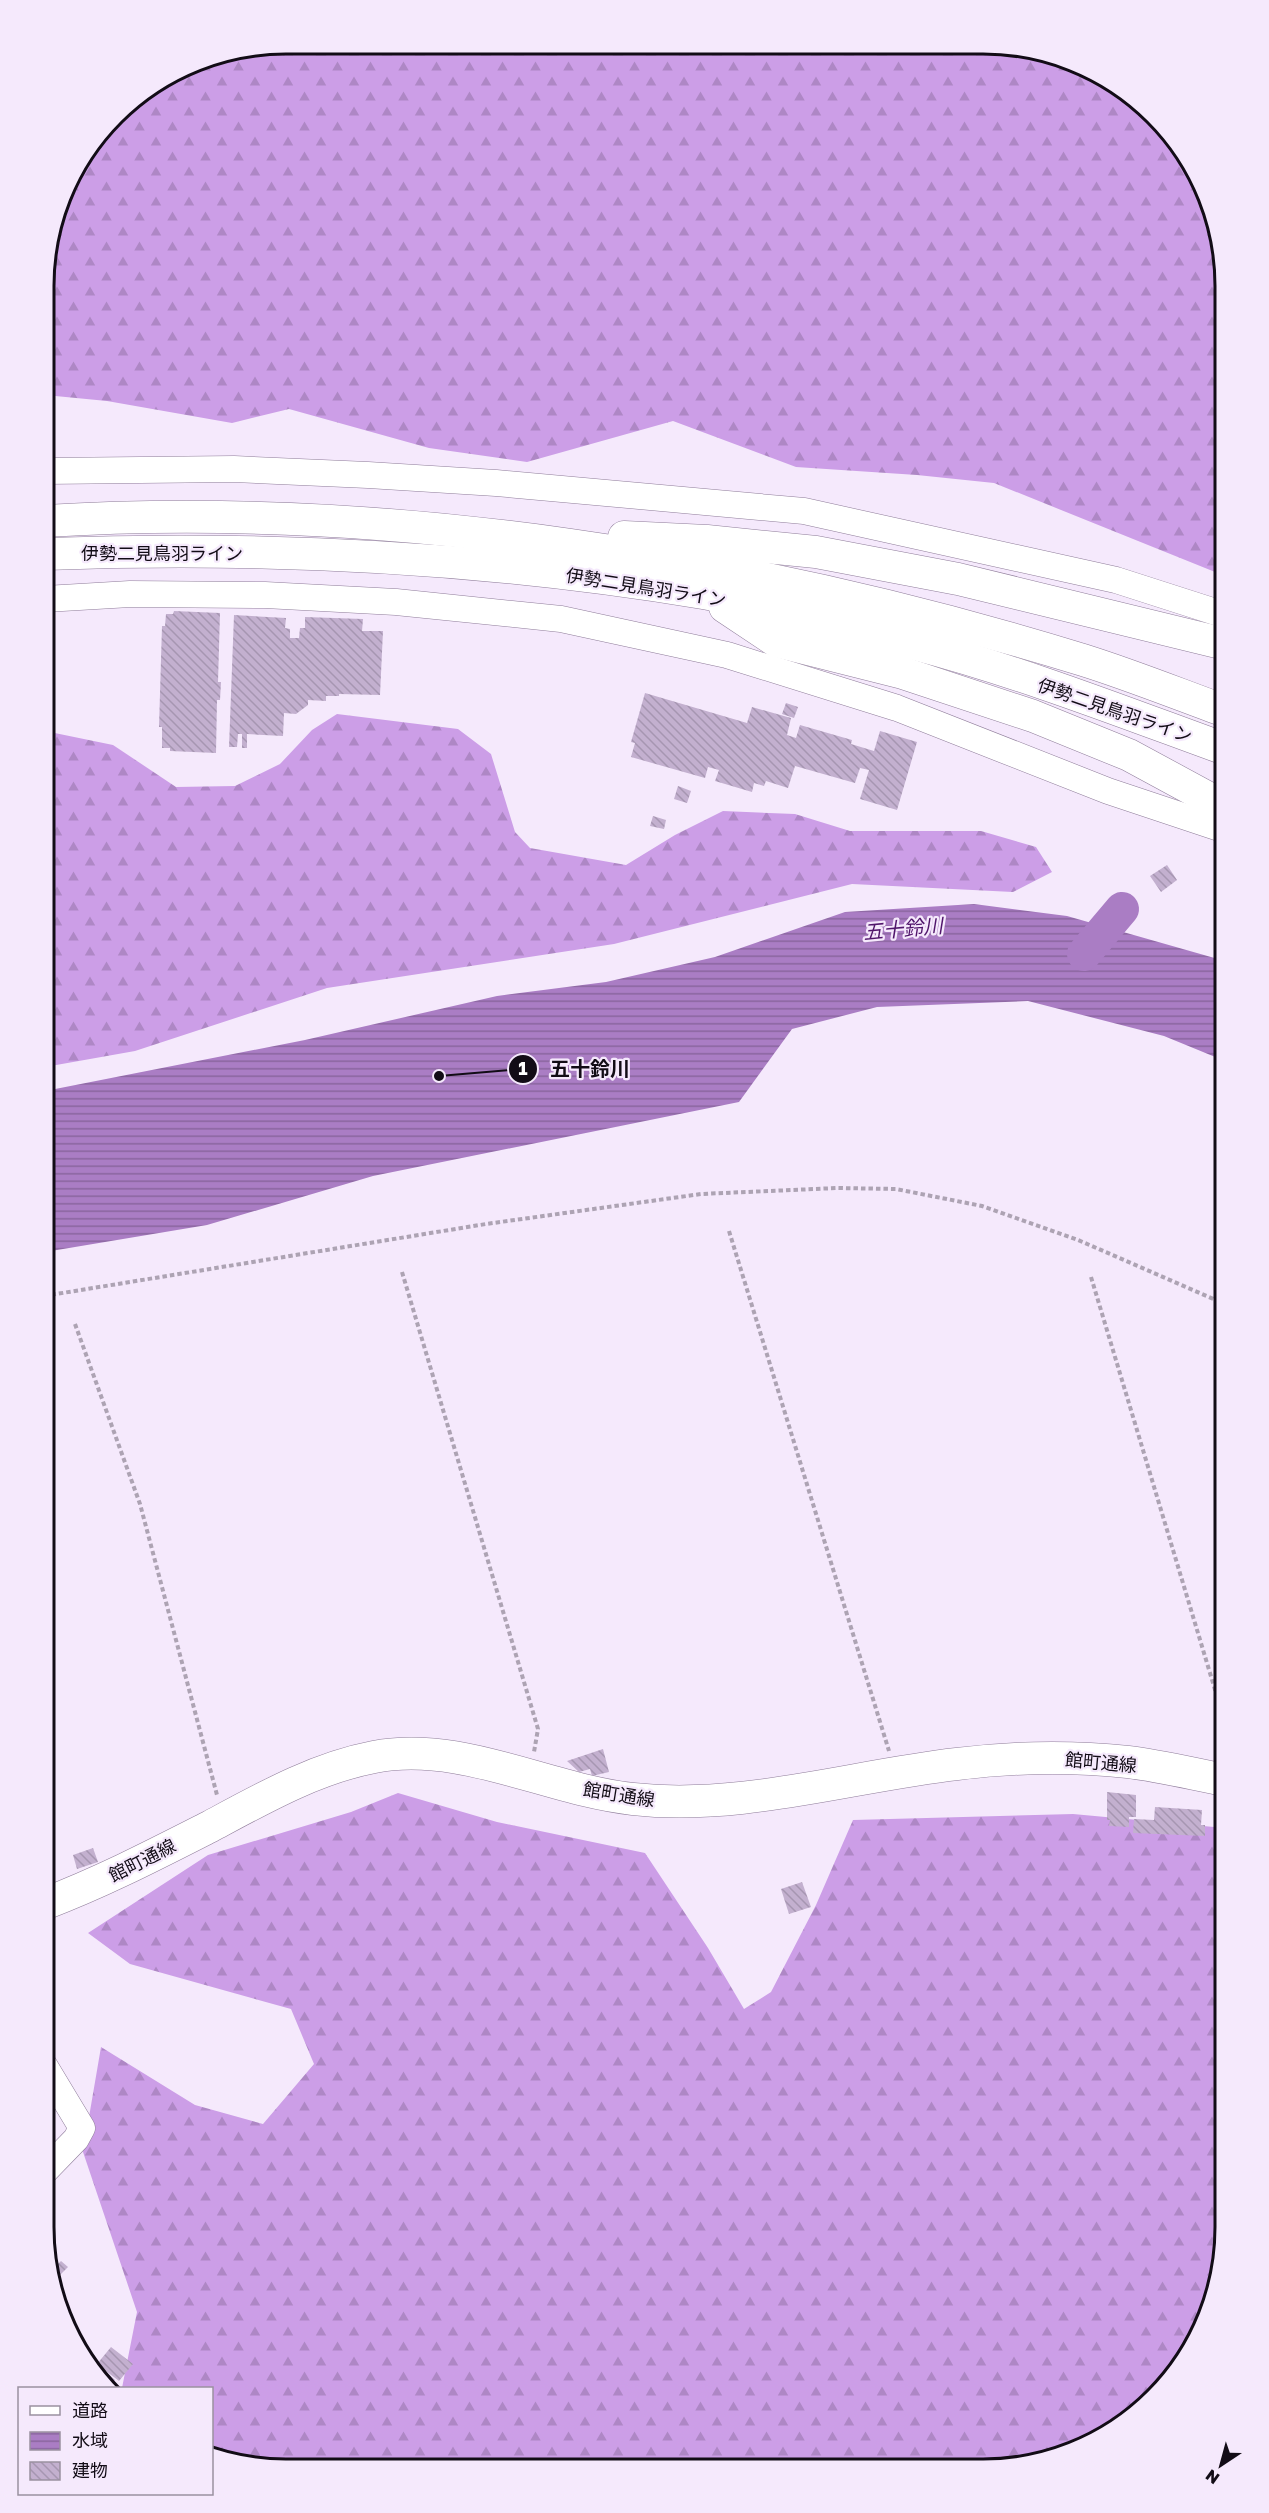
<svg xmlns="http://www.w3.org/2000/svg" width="1269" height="2513" font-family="'Golos Text','Noto Sans JP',sans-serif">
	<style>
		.forest { fill: url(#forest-firs) }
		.water { fill: url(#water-rules) }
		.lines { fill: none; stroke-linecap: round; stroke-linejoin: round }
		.river { stroke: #aa7dc4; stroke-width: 34 }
		.building { fill: url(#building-back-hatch) }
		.minor-casing { stroke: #8f7d9a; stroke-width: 27 }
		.major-casing { stroke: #8f7d9a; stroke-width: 33 }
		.path { stroke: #ada3b3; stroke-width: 4; stroke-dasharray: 4.5 3; stroke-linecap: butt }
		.minor { stroke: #fff; stroke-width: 26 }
		.major { stroke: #fff; stroke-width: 32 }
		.labels { text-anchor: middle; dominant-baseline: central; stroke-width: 4.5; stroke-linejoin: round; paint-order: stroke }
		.street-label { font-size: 18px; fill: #120c16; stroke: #f5e9fc }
		.water-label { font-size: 20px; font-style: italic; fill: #50156b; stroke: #f5e9fc }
		.rim { fill: none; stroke: #120c16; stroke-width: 3 }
		.leader { fill: none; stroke: #120c16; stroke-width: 2 }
		.callout-dot { fill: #120c16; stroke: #f5e9fc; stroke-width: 2 }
		.mark-label { font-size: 18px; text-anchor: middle; font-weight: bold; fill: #fff }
		.callout-label { font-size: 20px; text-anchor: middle; font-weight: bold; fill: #120c16; stroke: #f5e9fc; stroke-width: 4.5; stroke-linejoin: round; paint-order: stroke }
	</style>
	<defs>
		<pattern id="forest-firs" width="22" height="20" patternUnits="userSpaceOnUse" patternTransform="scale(1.5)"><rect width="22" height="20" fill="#cc9ee7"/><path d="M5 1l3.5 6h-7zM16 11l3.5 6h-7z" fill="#ae87c5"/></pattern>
		<pattern id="water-rules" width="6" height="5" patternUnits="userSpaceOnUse" patternTransform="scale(1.5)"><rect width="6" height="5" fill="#aa7dc4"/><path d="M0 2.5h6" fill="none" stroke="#89659e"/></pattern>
		<pattern id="building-back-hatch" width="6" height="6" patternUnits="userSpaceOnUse" patternTransform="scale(1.5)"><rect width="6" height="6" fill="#c3b0cf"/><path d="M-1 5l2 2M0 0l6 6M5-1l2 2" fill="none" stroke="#a696b1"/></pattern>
	</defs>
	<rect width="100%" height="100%" fill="#f5e9fc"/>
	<g class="forest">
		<polygon points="286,44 1030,48 1090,69 1143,104 1185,152 1213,209 1225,286 1225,576 994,483 917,475 796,467 673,421 527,462 429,448 289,409 232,423 107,401 45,395 46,255 69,179 126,104 194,62"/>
		<polygon points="337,714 458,729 491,754 515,832 530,848 626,865 675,835 723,811 795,814 850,831 981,831 1036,847 1052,872 1013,892 852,884 614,944 327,988 135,1051 45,1067 45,731 113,745 176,787 235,786 280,764 312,730"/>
		<polygon points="398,1793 497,1822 645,1853 708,1948 744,2009 771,1992 816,1905 853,1820 1073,1814 1225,1828 1225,2243 1207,2319 1175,2375 1118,2428 1060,2457 983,2469 254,2467 212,2456 212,2388 122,2388 137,2312 83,2152 101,2047 195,2105 263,2124 314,2064 291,2009 130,1964 88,1933 208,1855 351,1812"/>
	</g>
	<polygon class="water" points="974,904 1067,916 1225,961 1225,1061 1164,1036 1028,1001 877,1007 792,1029 739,1102 373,1176 207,1225 45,1252 45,1091 305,1040 497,996 606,982 715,957 845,912"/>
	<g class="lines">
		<polyline class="river" points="1084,954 1122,909"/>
	</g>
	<g class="building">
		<polygon points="174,611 220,613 218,682 221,682 220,700 217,700 216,753 170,751 170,748 162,748 162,727 159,727 162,626 165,626 166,614 173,614"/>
		<polygon points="234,615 286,618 285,628 290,629 290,638 299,638 300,628 305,628 305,617 363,619 362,631 383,631 380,695 339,694 339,696 326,696 326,701 308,700 308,705 296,714 284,713 283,736 247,734 247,748 242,748 242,734 238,734 237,747 229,747"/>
		<polygon points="645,693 747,723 752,707 791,718 787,735 796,738 800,725 852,740 851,744 874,751 880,731 917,742 897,810 860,799 869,770 860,768 855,783 795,766 788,788 766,781 764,786 754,783 752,792 715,781 719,770 708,767 705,778 631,757 635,743 631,742"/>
		<polygon points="786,703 798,707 794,718 782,714"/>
		<polygon points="678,786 691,791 687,803 674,799"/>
		<polygon points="653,816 666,820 664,829 650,826"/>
		<polygon points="1167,865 1177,880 1161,892 1150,876"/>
		<polygon points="603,1749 609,1772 592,1776 590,1769 579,1772 567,1761"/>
		<polygon points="1107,1792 1136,1795 1136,1817 1129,1817 1129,1827 1109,1826 1110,1820 1107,1820"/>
		<polygon points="1155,1807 1202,1810 1201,1825 1205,1825 1205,1836 1133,1833 1134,1819 1154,1820"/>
		<polygon points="93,1848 98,1862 77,1869 73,1855"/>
		<polygon points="802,1882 811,1907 789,1914 781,1889"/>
		<polygon points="61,2261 68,2267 56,2279 51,2271"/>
		<polygon points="111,2347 133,2364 119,2381 102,2368 115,2380 108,2388 90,2368 95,2362 97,2364"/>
	</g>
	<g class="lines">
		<defs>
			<g id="minor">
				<polyline points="45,471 234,469 368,475 496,483 804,511 1116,580 1225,615"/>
				<polyline points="45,599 130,594 265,595 396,602 561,619 727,655 897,708 1108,791 1225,830"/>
				<polyline points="44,2172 76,2139 82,2128 44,2065"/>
			</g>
			<g id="major">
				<path d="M45,521C388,500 755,559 1083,660C1131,675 1178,694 1225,711"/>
				<polyline points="624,537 707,541 816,552 958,579 1225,644"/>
				<path d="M45,554C264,546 487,557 703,593C737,599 770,610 803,618C841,626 878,634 915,644C1021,672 1123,712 1225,749"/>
				<polyline points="725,607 776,641 903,673 1033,716 1129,755 1225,807"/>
				<path d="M44,1904C102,1882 156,1854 211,1826C263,1798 316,1768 374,1757C461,1740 548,1790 633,1799C741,1811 851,1776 957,1764C1013,1757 1072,1756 1128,1762C1161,1766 1193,1774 1225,1780"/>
			</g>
		</defs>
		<use href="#minor" class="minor-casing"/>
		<use href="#major" class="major-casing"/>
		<g class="path">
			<polyline points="729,1231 889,1751"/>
			<polyline points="402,1272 538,1729 534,1752"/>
			<polyline points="1091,1277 1225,1723"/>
			<polyline points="44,1296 486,1224 701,1194 837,1188 896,1189 982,1206 1078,1240 1225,1304"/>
			<polyline points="75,1324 140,1504 217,1795"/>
		</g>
		<use href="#minor" class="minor"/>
		<use href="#major" class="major"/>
	</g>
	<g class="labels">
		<g class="street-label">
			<text x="162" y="553">伊勢二見鳥羽ライン</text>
			<text transform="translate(646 587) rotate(9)">伊勢二見鳥羽ライン</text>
			<text transform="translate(1115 710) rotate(19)">伊勢二見鳥羽ライン</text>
			<text transform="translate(1101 1762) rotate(5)">館町通線</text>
			<text transform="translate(619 1794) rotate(9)">館町通線</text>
			<text transform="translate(142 1860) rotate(-27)">館町通線</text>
		</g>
		<g class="water-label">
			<text transform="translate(903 928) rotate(-5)">五十鈴川</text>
		</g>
	</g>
	<path d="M0 0H1269V2513H0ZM286 54H983A232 232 0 0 1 1215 286V2227A232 232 0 0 1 983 2459H286A232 232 0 0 1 54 2227V286A232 232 0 0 1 286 54Z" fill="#f5e9fc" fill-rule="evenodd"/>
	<path class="rim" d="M286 54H983A232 232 0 0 1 1215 286V2227A232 232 0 0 1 983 2459H286A232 232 0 0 1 54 2227V286A232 232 0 0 1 286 54Z"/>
	<path class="leader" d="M439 1076L523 1069"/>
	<g class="callout-dot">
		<circle cx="439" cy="1076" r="6"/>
		<circle cx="523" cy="1069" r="15"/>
	</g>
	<g class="mark-label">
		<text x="523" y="1075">1</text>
	</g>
	<g class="callout-label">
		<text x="590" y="1076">五十鈴川</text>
	</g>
	<rect x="18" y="2387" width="195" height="108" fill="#f5e9fc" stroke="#9a91a0" stroke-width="1.5"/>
	<rect x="30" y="2406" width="30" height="9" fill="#ffffff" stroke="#9a91a0" stroke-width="1.5"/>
	<text x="72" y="2417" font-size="18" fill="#120c16">道路</text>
	<rect x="30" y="2432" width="30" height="18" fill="url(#water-rules)" stroke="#9a91a0" stroke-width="1.5"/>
	<text x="72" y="2447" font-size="18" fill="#120c16">水域</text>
	<rect x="30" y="2462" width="30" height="18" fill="url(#building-back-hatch)" stroke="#9a91a0" stroke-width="1.5"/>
	<text x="72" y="2477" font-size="18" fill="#120c16">建物</text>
	<g transform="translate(1221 2465) rotate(216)" stroke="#f5e9fc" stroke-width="4.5" paint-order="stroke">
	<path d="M0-4.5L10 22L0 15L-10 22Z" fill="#120c16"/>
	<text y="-9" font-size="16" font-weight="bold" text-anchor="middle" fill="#120c16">N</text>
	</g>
</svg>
